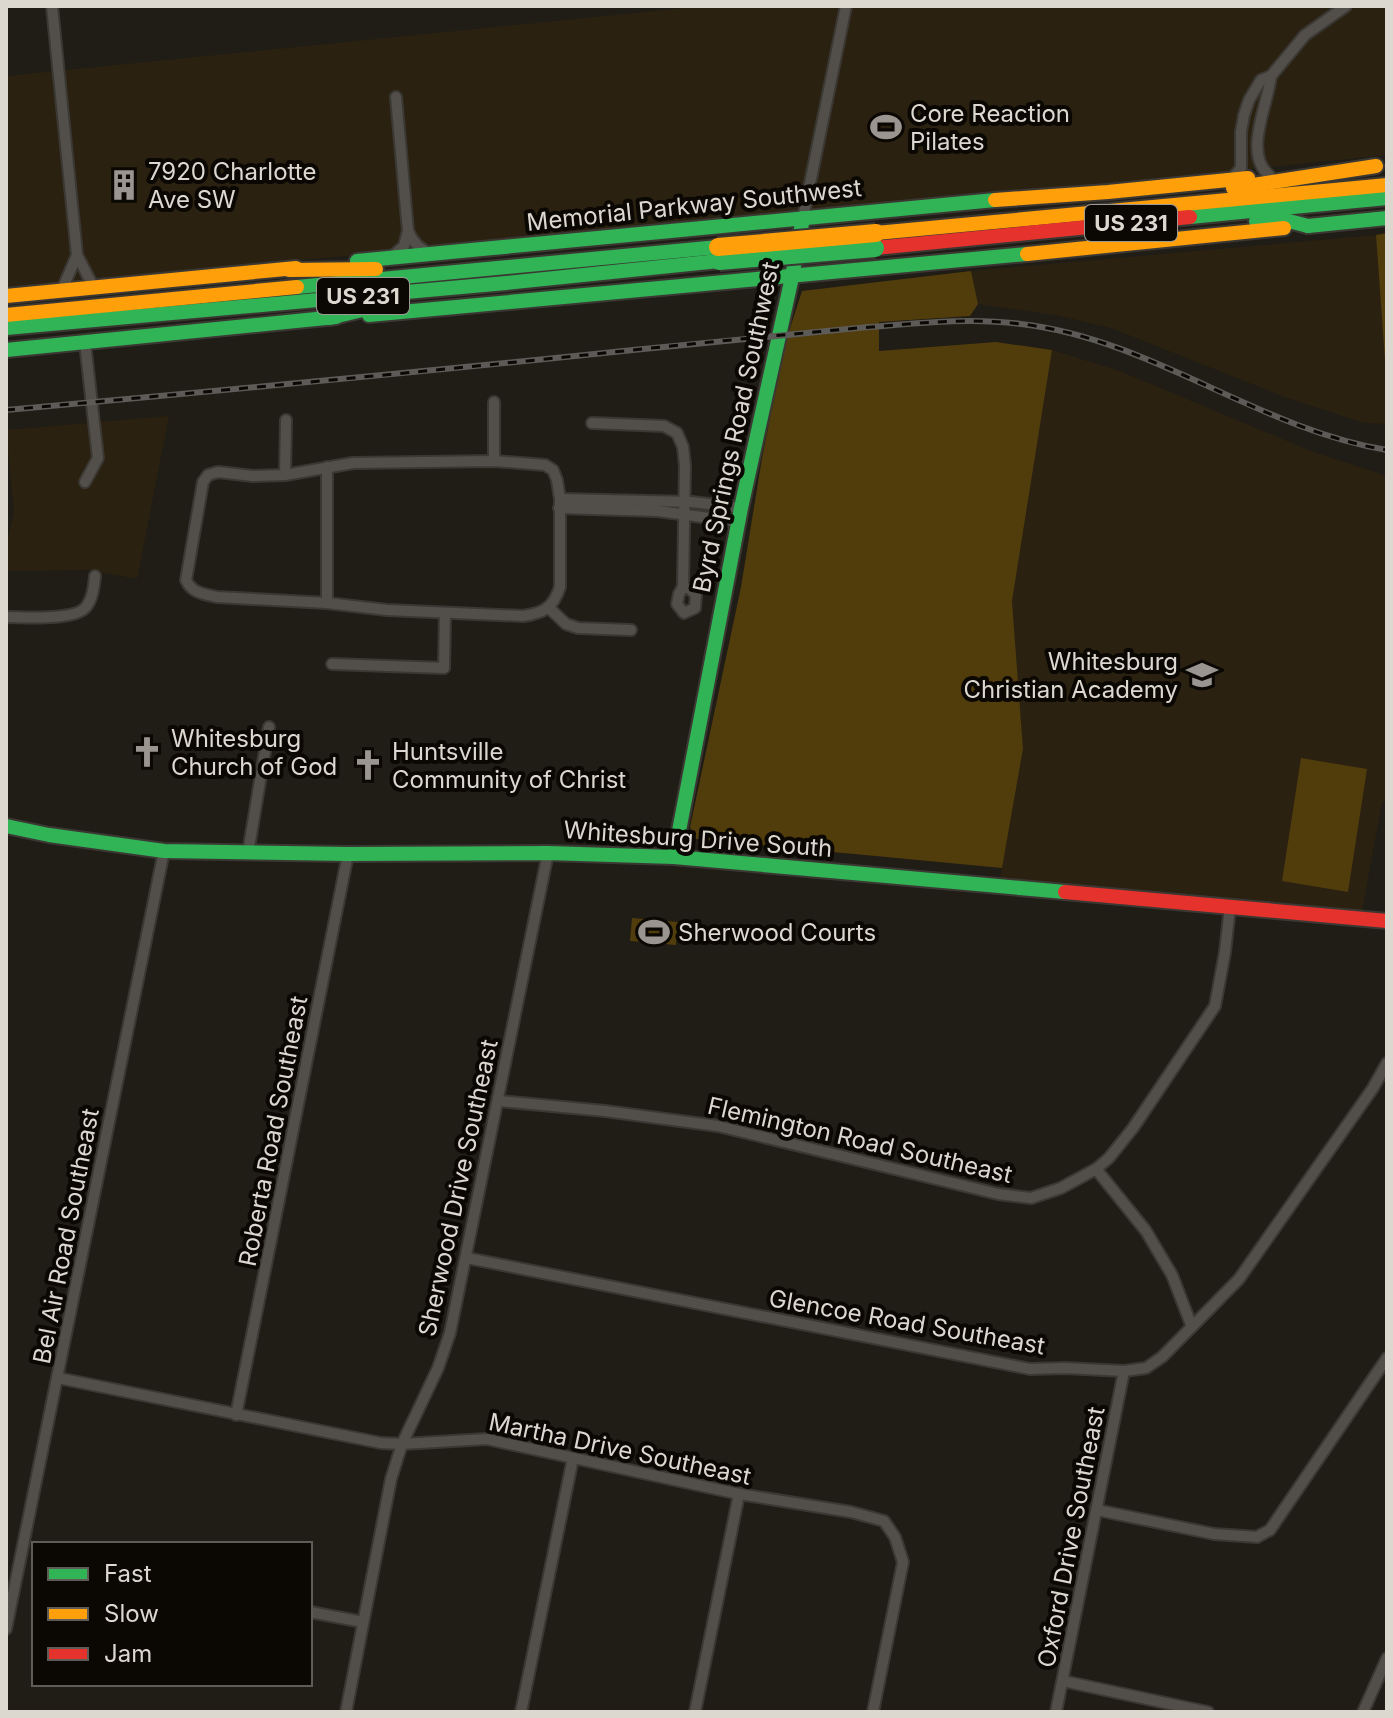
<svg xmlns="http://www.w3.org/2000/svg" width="1393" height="1718" font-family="Inter,sans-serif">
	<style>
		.built { fill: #2a2111 }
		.green { fill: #513c0c }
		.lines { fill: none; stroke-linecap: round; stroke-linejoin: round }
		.street-casing { stroke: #3b3834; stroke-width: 14 }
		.fast-casing { stroke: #3b3834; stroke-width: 18 }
		.slow-casing { stroke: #3b3834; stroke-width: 18 }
		.jam-casing { stroke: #3b3834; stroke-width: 18 }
		.street { stroke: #524f4b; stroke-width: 10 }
		.fast { stroke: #30b455; stroke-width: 14 }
		.slow { stroke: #ff9f0a; stroke-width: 14 }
		.jam { stroke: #e5322d; stroke-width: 14 }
		.rail-casing { stroke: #5d5b57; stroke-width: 6 }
		.rail { stroke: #0b0804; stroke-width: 3; stroke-dasharray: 9; stroke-linecap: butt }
		.fast-bridge-casing { stroke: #3b3834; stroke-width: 22; stroke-linecap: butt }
		.slow-bridge-casing { stroke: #3b3834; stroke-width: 22; stroke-linecap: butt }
		.fast-bridge { stroke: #30b455; stroke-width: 18 }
		.slow-bridge { stroke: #ff9f0a; stroke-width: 18 }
		.labels { text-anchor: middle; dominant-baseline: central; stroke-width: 8; stroke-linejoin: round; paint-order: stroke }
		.shield { fill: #0b0804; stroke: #9d9a93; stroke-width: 2 }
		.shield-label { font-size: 22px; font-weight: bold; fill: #dcd8d0 }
		.poi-label { font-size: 24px; fill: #dcd8d0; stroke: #0b0804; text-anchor: start }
		.street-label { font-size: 24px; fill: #dcd8d0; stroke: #0b0804 }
	</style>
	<rect width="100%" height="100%" fill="#201c16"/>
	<g class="built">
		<polygon points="705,6 1387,6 1387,155 1056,189 6,288 6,76"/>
		<polygon points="1376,235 1387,389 1387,424 1364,423 1287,398 1111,328 1056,315 978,304 971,271"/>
		<polygon points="1052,350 1120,371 1311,451 1387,476 1387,799 1382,803 1362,911 1000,878 1023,749 1012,601"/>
		<polygon points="169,416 137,579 90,570 6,571 6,547 14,512 6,430"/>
	</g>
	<g class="green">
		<polygon points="1387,233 1387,389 1376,235"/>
		<polygon points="971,271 978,304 970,316 879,322 879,351 996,342 1052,350 1012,601 1023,749 1002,868 696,839 690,827 741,587 762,458 784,347 802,291"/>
		<polygon points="1301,758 1367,769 1348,892 1282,881"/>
		<polygon points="632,918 678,922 676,945 630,941"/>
	</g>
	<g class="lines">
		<defs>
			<g id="street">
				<polyline points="52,6 77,255 94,288"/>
				<path d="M396,97L408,231C413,243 420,248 430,254"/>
				<path d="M1269,175C1243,154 1268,104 1271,76"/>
				<polyline points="1231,180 1241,168 1241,132 1244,115 1249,100 1261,80 1271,76 1305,35 1346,6"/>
				<polyline points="803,218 846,6"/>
				<polyline points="390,258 404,246 408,231"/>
				<polyline points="62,290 77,255"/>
				<polyline points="592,423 664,426 677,433 683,447 685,466 683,587"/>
				<path d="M494,461L545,465L553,470L557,480L560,499V587C553,608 544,613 523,616L387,610L327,603L217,597C203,594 192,593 186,580L203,482L208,475L218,472L253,476L285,475L353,463Z"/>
				<polyline points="494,461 494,402"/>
				<polyline points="327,467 327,603"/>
				<polyline points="285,475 286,420"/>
				<polyline points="85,482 98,458 85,343"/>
				<polyline points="560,499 692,502 741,508"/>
				<polyline points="559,508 658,511 739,522"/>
				<polygon points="683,587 690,589 696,595 695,608 684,613 677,604 679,594"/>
				<polyline points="548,607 566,624 578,628 631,630"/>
				<path d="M6,617C24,617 75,621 86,607C93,598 94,586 95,576"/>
				<polyline points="332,664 444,668 445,613"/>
				<polyline points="248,853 269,727"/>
				<polyline points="499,1101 605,1111 718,1126 998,1194 1031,1198 1061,1188 1096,1169 1109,1158 1133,1128 1215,1006 1225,952 1230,907"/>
				<polyline points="1096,1169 1146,1231 1172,1275 1192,1327"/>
				<polyline points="467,1258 1030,1369 1065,1368 1124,1371 1146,1368 1162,1357 1239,1279 1373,1088 1387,1063"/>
				<polyline points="58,1378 381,1443 402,1444 487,1439 739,1494 851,1512 884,1521 895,1537 903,1562 873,1712"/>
				<polyline points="236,1415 348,854"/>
				<polyline points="1097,1510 1214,1534 1257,1537 1270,1530 1387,1358"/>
				<polyline points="310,1612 363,1622"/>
				<polyline points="6,1629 164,851"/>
				<polyline points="1063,1681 1208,1712"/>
				<polyline points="346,1712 391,1479 402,1444 438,1368 450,1333 548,853"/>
				<polyline points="521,1712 573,1458"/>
				<polyline points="695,1712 739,1494"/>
				<polyline points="1056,1712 1124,1371"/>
				<polyline points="1363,1712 1387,1658"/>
			</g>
			<g id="fast">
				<polyline points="1190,217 1387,198"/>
				<polyline points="1256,221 1289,221 1308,226"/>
				<polyline points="1308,226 1387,218"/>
				<path d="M357,261C570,242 782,219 995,200"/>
				<polyline points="297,287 718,247"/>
				<polyline points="369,315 1027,254"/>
				<polyline points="329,318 392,303"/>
				<polyline points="6,328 506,283 719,261"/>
				<polyline points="6,350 336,317"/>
				<polyline points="6,826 49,835 164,851 348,854 548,853 674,857 1065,892"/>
				<polyline points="674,857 741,508 792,277 803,218"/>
			</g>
			<g id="slow">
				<polyline points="1233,188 1376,166"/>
				<polyline points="995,200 1108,192 1248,178"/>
				<polyline points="876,233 1387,185"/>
				<polyline points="1027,254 1284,228"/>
				<polyline points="289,270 376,269"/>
				<polyline points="6,296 296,268"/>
				<polyline points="6,315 297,287"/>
			</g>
			<g id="jam">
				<polyline points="875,248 1190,217"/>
				<polyline points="1065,892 1387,921"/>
			</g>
		</defs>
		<use href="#street" class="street-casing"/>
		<use href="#fast" class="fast-casing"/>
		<use href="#slow" class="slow-casing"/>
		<use href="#jam" class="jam-casing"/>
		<use href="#street" class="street"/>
		<use href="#fast" class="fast"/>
		<use href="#slow" class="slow"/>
		<use href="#jam" class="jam"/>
		<defs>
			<path id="rail" d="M6,410C215,391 424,372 633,350C708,342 783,335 858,328C912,324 967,317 1021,324C1152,339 1258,429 1387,450"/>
		</defs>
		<use href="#rail" class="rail-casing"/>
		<use href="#rail" class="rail"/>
		<defs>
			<polyline id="fast-bridge" points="719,261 875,248"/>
			<polyline id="slow-bridge" points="718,247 876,233"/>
		</defs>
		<use href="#fast-bridge" class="fast-bridge-casing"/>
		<use href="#slow-bridge" class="slow-bridge-casing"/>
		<use href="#fast-bridge" class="fast-bridge"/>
		<use href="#slow-bridge" class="slow-bridge"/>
	</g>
	<defs>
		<symbol id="stadium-bare" viewBox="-9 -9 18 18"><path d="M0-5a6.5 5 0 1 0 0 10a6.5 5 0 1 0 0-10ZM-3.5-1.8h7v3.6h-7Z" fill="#9a968f" stroke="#0b0804" stroke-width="2.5" paint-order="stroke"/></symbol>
		<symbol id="building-bare" viewBox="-9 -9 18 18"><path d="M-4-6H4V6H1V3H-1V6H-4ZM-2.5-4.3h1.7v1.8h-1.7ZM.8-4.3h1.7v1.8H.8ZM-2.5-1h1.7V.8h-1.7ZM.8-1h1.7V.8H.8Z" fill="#9a968f" stroke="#0b0804" stroke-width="2.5" paint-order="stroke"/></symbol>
		<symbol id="school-bare" viewBox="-9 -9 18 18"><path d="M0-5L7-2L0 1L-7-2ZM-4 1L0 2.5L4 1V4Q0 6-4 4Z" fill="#9a968f" stroke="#0b0804" stroke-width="2.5" paint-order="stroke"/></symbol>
		<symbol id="church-bare" viewBox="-9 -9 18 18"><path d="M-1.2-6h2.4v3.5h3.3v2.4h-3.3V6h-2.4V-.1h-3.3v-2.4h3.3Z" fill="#9a968f" stroke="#0b0804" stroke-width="2.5" paint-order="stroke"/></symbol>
	</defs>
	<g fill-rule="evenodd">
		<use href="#stadium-bare" x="864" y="105" width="44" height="44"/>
		<use href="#building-bare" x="102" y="163" width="44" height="44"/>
		<use href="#school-bare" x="1180" y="653" width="44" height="44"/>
		<use href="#church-bare" x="125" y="730" width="44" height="44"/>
		<use href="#church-bare" x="346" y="743" width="44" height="44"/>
		<use href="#stadium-bare" x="632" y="910" width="44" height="44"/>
	</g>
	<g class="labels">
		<g class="shield">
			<rect x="1085" y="205" width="92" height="36" rx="6"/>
			<rect x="317" y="278" width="92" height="36" rx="6"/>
		</g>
		<g class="shield-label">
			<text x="1131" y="223">US 231</text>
			<text x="363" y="296">US 231</text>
		</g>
		<g class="poi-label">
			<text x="910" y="113">Core Reaction<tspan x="910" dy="28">Pilates</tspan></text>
			<text x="148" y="171">7920 Charlotte<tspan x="148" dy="28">Ave SW</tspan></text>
			<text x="1178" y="661" text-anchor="end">Whitesburg<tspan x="1178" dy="28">Christian Academy</tspan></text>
			<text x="171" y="738">Whitesburg<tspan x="171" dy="28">Church of God</tspan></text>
			<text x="392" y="751">Huntsville<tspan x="392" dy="28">Community of Christ</tspan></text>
			<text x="678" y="932">Sherwood Courts</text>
		</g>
		<g class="street-label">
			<text transform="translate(694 205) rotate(-6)">Memorial Parkway Southwest</text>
			<text transform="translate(736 427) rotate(-78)">Byrd Springs Road Southwest</text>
			<text transform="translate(698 839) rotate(4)">Whitesburg Drive South</text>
			<text transform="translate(273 1131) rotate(-79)">Roberta Road Southeast</text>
			<text transform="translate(860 1140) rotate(13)">Flemington Road Southeast</text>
			<text transform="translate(458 1188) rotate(-78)">Sherwood Drive Southeast</text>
			<text transform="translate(66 1236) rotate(-79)">Bel Air Road Southeast</text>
			<text transform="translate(907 1322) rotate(10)">Glencoe Road Southeast</text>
			<text transform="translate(620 1449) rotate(12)">Martha Drive Southeast</text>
			<text transform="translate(1071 1537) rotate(-79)">Oxford Drive Southeast</text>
		</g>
	</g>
	<rect width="1393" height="1718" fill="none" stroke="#dcd8d0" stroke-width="16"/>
	<rect x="32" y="1542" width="280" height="144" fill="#0b0804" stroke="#5f5b56" stroke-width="2"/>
	<rect x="48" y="1568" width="40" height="12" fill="#30b455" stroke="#5f5b56" stroke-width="2"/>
	<text x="104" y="1582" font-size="24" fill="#dcd8d0">Fast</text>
	<rect x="48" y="1608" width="40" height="12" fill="#ff9f0a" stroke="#5f5b56" stroke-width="2"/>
	<text x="104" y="1622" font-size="24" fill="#dcd8d0">Slow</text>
	<rect x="48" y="1648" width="40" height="12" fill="#e5322d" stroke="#5f5b56" stroke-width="2"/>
	<text x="104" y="1662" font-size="24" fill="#dcd8d0">Jam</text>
</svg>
